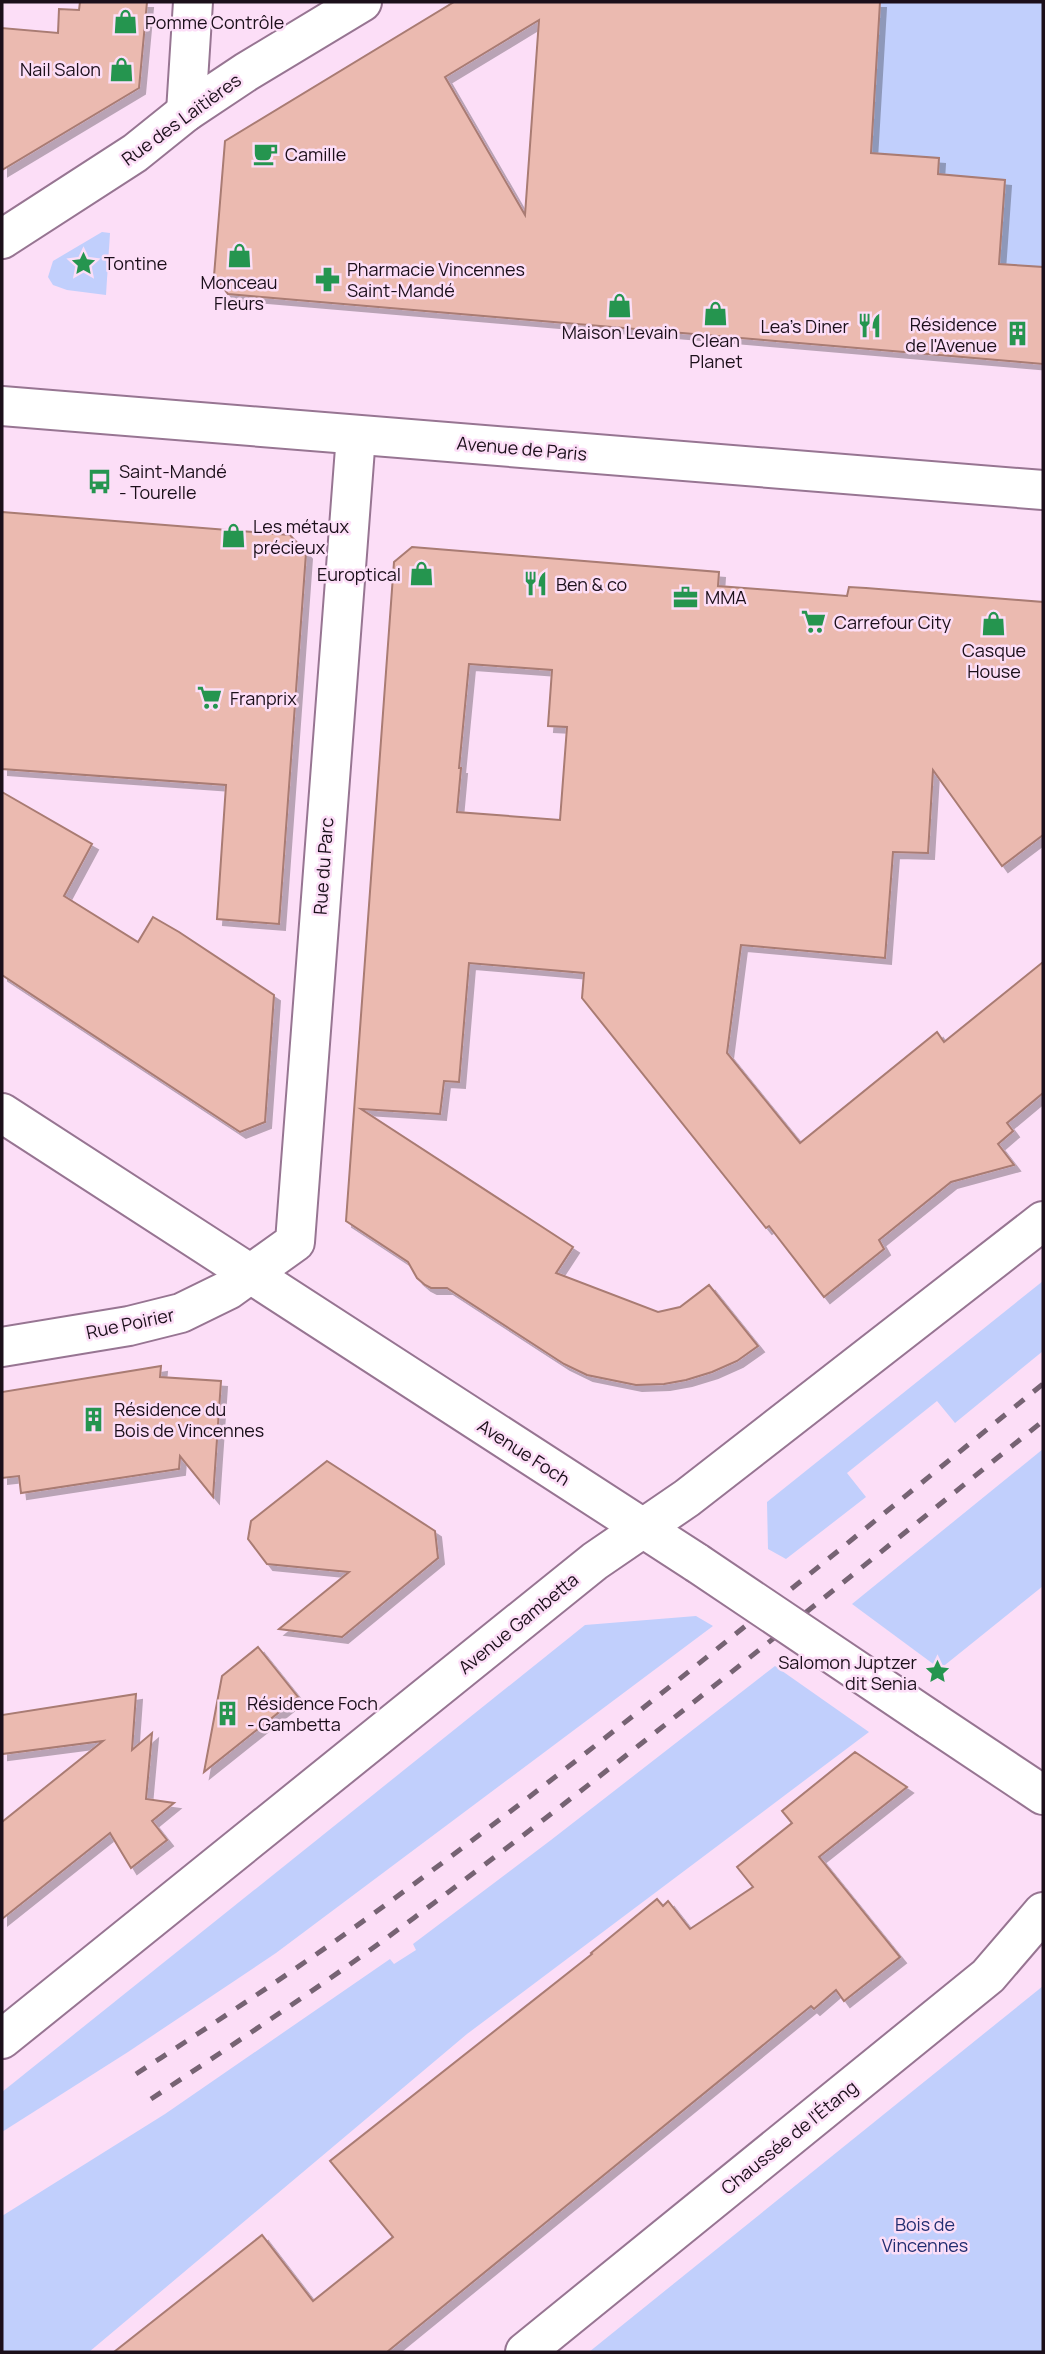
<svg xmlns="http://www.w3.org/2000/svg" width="1045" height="2354" font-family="Manrope,sans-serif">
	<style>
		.green { fill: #c1cffc }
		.building { fill: #ebbab0; stroke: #a97b73; stroke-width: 2; fill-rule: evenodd; filter: url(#shadow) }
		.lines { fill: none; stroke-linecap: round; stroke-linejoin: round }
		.street-casing { stroke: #977592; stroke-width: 42 }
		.secondary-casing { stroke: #977592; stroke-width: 42 }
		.primary-casing { stroke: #977592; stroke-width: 42 }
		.street { stroke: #fff; stroke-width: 38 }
		.secondary { stroke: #fff; stroke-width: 38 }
		.primary { stroke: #fff; stroke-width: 38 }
		.rail { stroke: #766373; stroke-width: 5; stroke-dasharray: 12 12; stroke-linecap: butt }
		.secondary-bridge-casing { stroke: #977592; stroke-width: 42; stroke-linecap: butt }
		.secondary-bridge { stroke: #fff; stroke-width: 38 }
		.labels { text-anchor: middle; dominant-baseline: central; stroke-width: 5; stroke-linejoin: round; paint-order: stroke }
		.poi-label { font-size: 18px; fill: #1b0f1a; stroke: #fcdef7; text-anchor: start }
		.street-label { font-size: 18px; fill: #1b0f1a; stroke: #fcdef7 }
		.park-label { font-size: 18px; fill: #222e71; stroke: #fcdef7 }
	</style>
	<defs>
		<filter id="shadow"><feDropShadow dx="6" dy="6" stdDeviation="0" flood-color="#0004"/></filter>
	</defs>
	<rect width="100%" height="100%" fill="#fcdef7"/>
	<g class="green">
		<polygon points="880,2 1043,2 1043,267 999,264 938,174 939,158 871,153"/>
		<polygon points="102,232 110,233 106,295 67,290 53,285 48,277 53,261"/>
		<polygon points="1043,1281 1043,1351 955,1423 937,1401 847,1473 866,1497 786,1559 768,1549 767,1502"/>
		<polygon points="1043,1449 1043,1586 940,1669 852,1604"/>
		<polygon points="696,1616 713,1626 276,1953 128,2052 2,2132 2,2092 585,1625"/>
		<polygon points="775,1666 869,1732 467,2034 89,2352 2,2352 2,2216 165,2114 390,1959 394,1964 416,1950 413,1944 551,1840"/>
		<polygon points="1043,1986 1043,2352 589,2352"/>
	</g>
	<g class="building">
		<polygon points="80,2 147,2 139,88 2,170 2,28 58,33 59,9 79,10"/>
		<path d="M454,2H880L871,153L939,158L938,174L1005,180L999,264L1043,267V364L228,294L214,276L225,141ZM539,20L525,215L445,77Z"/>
		<polygon points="2,512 290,535 306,553 279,924 217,919 226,785 2,769"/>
		<path d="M412,547L719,572L718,586L847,596L849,587L866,588L1043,602V835L1002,866L933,770L928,853L893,852L885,958L741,945L727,1053L800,1143L937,1032L944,1042L1043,962V1093L1007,1123L1013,1131L998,1144L1014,1165L951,1182L879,1240L884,1249L824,1297L769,1226L766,1228L582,998L584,973L469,963L459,1082L444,1081L440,1114L361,1109L573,1247L556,1273L658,1312L680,1307L709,1285L758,1346L737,1361L712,1372L686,1380L664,1384L636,1385L587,1375L564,1364L447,1288H431L425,1285L417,1278L408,1262L346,1221L394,562ZM469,664L552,670L548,726L567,727L560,820L457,812L461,768H459Z"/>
		<polygon points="2,792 92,844 64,896 138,942 153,917 179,932 274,995 265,1122 240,1132 2,975"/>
		<polygon points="161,1366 160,1377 221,1381 213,1497 180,1456 179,1469 21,1493 19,1476 2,1478 2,1392"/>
		<polygon points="327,1461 435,1531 438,1558 342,1637 279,1629 349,1572 267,1564 248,1539 251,1521"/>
		<polygon points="258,1647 298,1697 204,1772 222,1676"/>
		<polygon points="136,1694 132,1750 152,1733 146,1799 174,1803 152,1821 167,1840 131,1868 110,1833 2,1919 2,1822 103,1741 2,1754 2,1715"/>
		<polygon points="855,1752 907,1787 819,1857 900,1957 844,2001 836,1990 814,2009 811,2006 387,2352 114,2352 262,2235 313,2301 393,2237 330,2161 592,1954 591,1953 657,1899 663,1906 668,1901 690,1929 753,1887 737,1867 792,1823 782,1811"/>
	</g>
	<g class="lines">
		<defs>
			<g id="street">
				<polyline points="186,112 193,2"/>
				<polyline points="2,239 135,153 186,112 246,72 362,2"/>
				<polyline points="2,1347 129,1326 181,1313 228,1290 295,1242 356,435"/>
				<polyline points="2,2039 595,1561 687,1498 1043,1221"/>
				<polyline points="525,2352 988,1976 1043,1912"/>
			</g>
			<g id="secondary">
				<polyline points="2,1113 697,1563"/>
				<polyline points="929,1719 1043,1795"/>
			</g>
			<polyline id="primary" points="2,406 1043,490"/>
		</defs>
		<use href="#street" class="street-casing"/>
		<use href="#secondary" class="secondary-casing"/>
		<use href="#primary" class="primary-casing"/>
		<use href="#street" class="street"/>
		<use href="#secondary" class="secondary"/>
		<use href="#primary" class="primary"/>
		<g class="rail">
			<path d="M136,2074C216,2022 296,1970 373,1914C604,1746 822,1563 1043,1384"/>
			<path d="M151,2099C231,2046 311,1993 388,1937C612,1772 827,1595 1043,1421"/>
		</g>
		<defs>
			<polyline id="secondary-bridge" points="697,1563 929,1719"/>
		</defs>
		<use href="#secondary-bridge" class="secondary-bridge-casing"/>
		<use href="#secondary-bridge" class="secondary-bridge"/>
	</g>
	<defs>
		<symbol id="shop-bare" viewBox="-9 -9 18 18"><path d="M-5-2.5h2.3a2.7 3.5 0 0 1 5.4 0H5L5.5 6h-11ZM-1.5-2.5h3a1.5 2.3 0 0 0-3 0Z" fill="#25954f" stroke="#fcdef7" stroke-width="2.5" paint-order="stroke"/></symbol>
		<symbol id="cafe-bare" viewBox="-9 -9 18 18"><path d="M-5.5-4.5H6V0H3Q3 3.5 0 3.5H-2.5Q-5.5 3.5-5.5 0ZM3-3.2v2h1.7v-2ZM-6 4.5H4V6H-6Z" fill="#25954f" stroke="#fcdef7" stroke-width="2.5" paint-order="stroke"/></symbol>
		<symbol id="sight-bare" viewBox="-9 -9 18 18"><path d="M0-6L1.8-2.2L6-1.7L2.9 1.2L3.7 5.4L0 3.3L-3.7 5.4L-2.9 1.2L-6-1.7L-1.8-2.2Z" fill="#25954f" stroke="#fcdef7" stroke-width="2.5" paint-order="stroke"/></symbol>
		<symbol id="pharmacy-bare" viewBox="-9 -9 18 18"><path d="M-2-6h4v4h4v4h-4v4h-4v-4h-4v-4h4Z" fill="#25954f" stroke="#fcdef7" stroke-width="2.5" paint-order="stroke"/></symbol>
		<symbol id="restaurant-bare" viewBox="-9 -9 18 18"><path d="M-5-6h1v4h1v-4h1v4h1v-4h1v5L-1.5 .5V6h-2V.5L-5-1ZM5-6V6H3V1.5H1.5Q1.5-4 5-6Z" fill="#25954f" stroke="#fcdef7" stroke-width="2.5" paint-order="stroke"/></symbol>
		<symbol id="building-bare" viewBox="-9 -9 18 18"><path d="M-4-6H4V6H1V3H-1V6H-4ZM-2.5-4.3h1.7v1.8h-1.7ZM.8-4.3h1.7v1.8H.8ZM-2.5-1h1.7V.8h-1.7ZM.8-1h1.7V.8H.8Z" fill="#25954f" stroke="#fcdef7" stroke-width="2.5" paint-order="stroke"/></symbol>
		<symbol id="bus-bare" viewBox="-9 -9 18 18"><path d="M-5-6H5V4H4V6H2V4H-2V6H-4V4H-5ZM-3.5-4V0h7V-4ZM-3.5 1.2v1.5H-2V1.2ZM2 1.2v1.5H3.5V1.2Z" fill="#25954f" stroke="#fcdef7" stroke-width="2.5" paint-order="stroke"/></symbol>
		<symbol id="office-bare" viewBox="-9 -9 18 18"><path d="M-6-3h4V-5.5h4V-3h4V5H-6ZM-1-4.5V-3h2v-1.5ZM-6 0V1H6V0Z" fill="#25954f" stroke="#fcdef7" stroke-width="2.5" paint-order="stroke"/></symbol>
		<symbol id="supermarket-bare" viewBox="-9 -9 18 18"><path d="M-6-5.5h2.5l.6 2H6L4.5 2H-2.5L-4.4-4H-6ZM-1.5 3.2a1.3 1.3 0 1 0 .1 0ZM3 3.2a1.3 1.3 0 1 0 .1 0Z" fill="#25954f" stroke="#fcdef7" stroke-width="2.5" paint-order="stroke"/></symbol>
	</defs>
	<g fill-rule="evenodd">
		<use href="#shop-bare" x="108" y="4" width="35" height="35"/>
		<use href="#shop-bare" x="104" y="52" width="35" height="35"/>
		<use href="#cafe-bare" x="248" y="136" width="35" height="35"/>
		<use href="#shop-bare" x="222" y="238" width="35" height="35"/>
		<use href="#sight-bare" x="66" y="246" width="35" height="35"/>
		<use href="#pharmacy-bare" x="310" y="262" width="35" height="35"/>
		<use href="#shop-bare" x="602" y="288" width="35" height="35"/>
		<use href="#shop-bare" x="698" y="296" width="35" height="35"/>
		<use href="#restaurant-bare" x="852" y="308" width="35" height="35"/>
		<use href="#building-bare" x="1000" y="316" width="35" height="35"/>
		<use href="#bus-bare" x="82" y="464" width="35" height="35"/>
		<use href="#shop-bare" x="216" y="518" width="35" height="35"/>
		<use href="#shop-bare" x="404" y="556" width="35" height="35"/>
		<use href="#restaurant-bare" x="518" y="566" width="35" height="35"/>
		<use href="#office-bare" x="668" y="580" width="35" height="35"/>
		<use href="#supermarket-bare" x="796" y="604" width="35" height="35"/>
		<use href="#shop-bare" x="976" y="606" width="35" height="35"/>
		<use href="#supermarket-bare" x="192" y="680" width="35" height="35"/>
		<use href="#building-bare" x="76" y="1402" width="35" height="35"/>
		<use href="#sight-bare" x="920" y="1654" width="35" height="35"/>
		<use href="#building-bare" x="210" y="1696" width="35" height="35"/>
	</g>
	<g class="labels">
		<g class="poi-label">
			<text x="145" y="22">Pomme Contrôle</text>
			<text x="101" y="69" text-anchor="end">Nail Salon</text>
			<text x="285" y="154">Camille</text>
			<text x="104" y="263">Tontine</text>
			<text x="347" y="269">Pharmacie Vincennes<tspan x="347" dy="21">Saint-Mandé</tspan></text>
			<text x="239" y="282" text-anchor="middle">Monceau<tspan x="239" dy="21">Fleurs</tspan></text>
			<text x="997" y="324" text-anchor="end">Résidence<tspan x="997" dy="21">de l'Avenue</tspan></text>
			<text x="849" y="326" text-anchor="end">Lea's Diner</text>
			<text x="620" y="332" text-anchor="middle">Maison Levain</text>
			<text x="716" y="340" text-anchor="middle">Clean<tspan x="716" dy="21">Planet</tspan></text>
			<text x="119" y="471">Saint-Mandé<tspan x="119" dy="21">- Tourelle</tspan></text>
			<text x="253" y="526">Les métaux<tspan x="253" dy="21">précieux</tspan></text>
			<text x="401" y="574" text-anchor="end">Europtical</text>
			<text x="556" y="584">Ben &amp; co</text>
			<text x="705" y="597">MMA</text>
			<text x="834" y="622">Carrefour City</text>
			<text x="994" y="650" text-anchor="middle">Casque<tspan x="994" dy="21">House</tspan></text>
			<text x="230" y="698">Franprix</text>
			<text x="114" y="1409">Résidence du<tspan x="114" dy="21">Bois de Vincennes</tspan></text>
			<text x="917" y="1662" text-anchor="end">Salomon Juptzer<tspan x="917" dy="21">dit Senia</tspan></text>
			<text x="247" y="1703">Résidence Foch<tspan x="247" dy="21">- Gambetta</tspan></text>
		</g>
		<g class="street-label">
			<text transform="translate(181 119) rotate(-36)">Rue des Laitières</text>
			<text transform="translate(522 448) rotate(5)">Avenue de Paris</text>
			<text transform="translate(323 866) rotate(-86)">Rue du Parc</text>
			<text transform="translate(130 1323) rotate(-12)">Rue Poirier</text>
			<text transform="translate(524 1452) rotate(33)">Avenue Foch</text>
			<text transform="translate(518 1623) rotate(-39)">Avenue Gambetta</text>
			<text transform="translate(789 2137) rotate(-39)">Chaussée de l'Étang</text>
		</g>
		<g class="park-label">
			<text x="925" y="2224">Bois de<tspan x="925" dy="21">Vincennes</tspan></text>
		</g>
	</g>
	<rect width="1045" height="2354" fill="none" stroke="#1b0f1a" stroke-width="7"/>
</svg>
